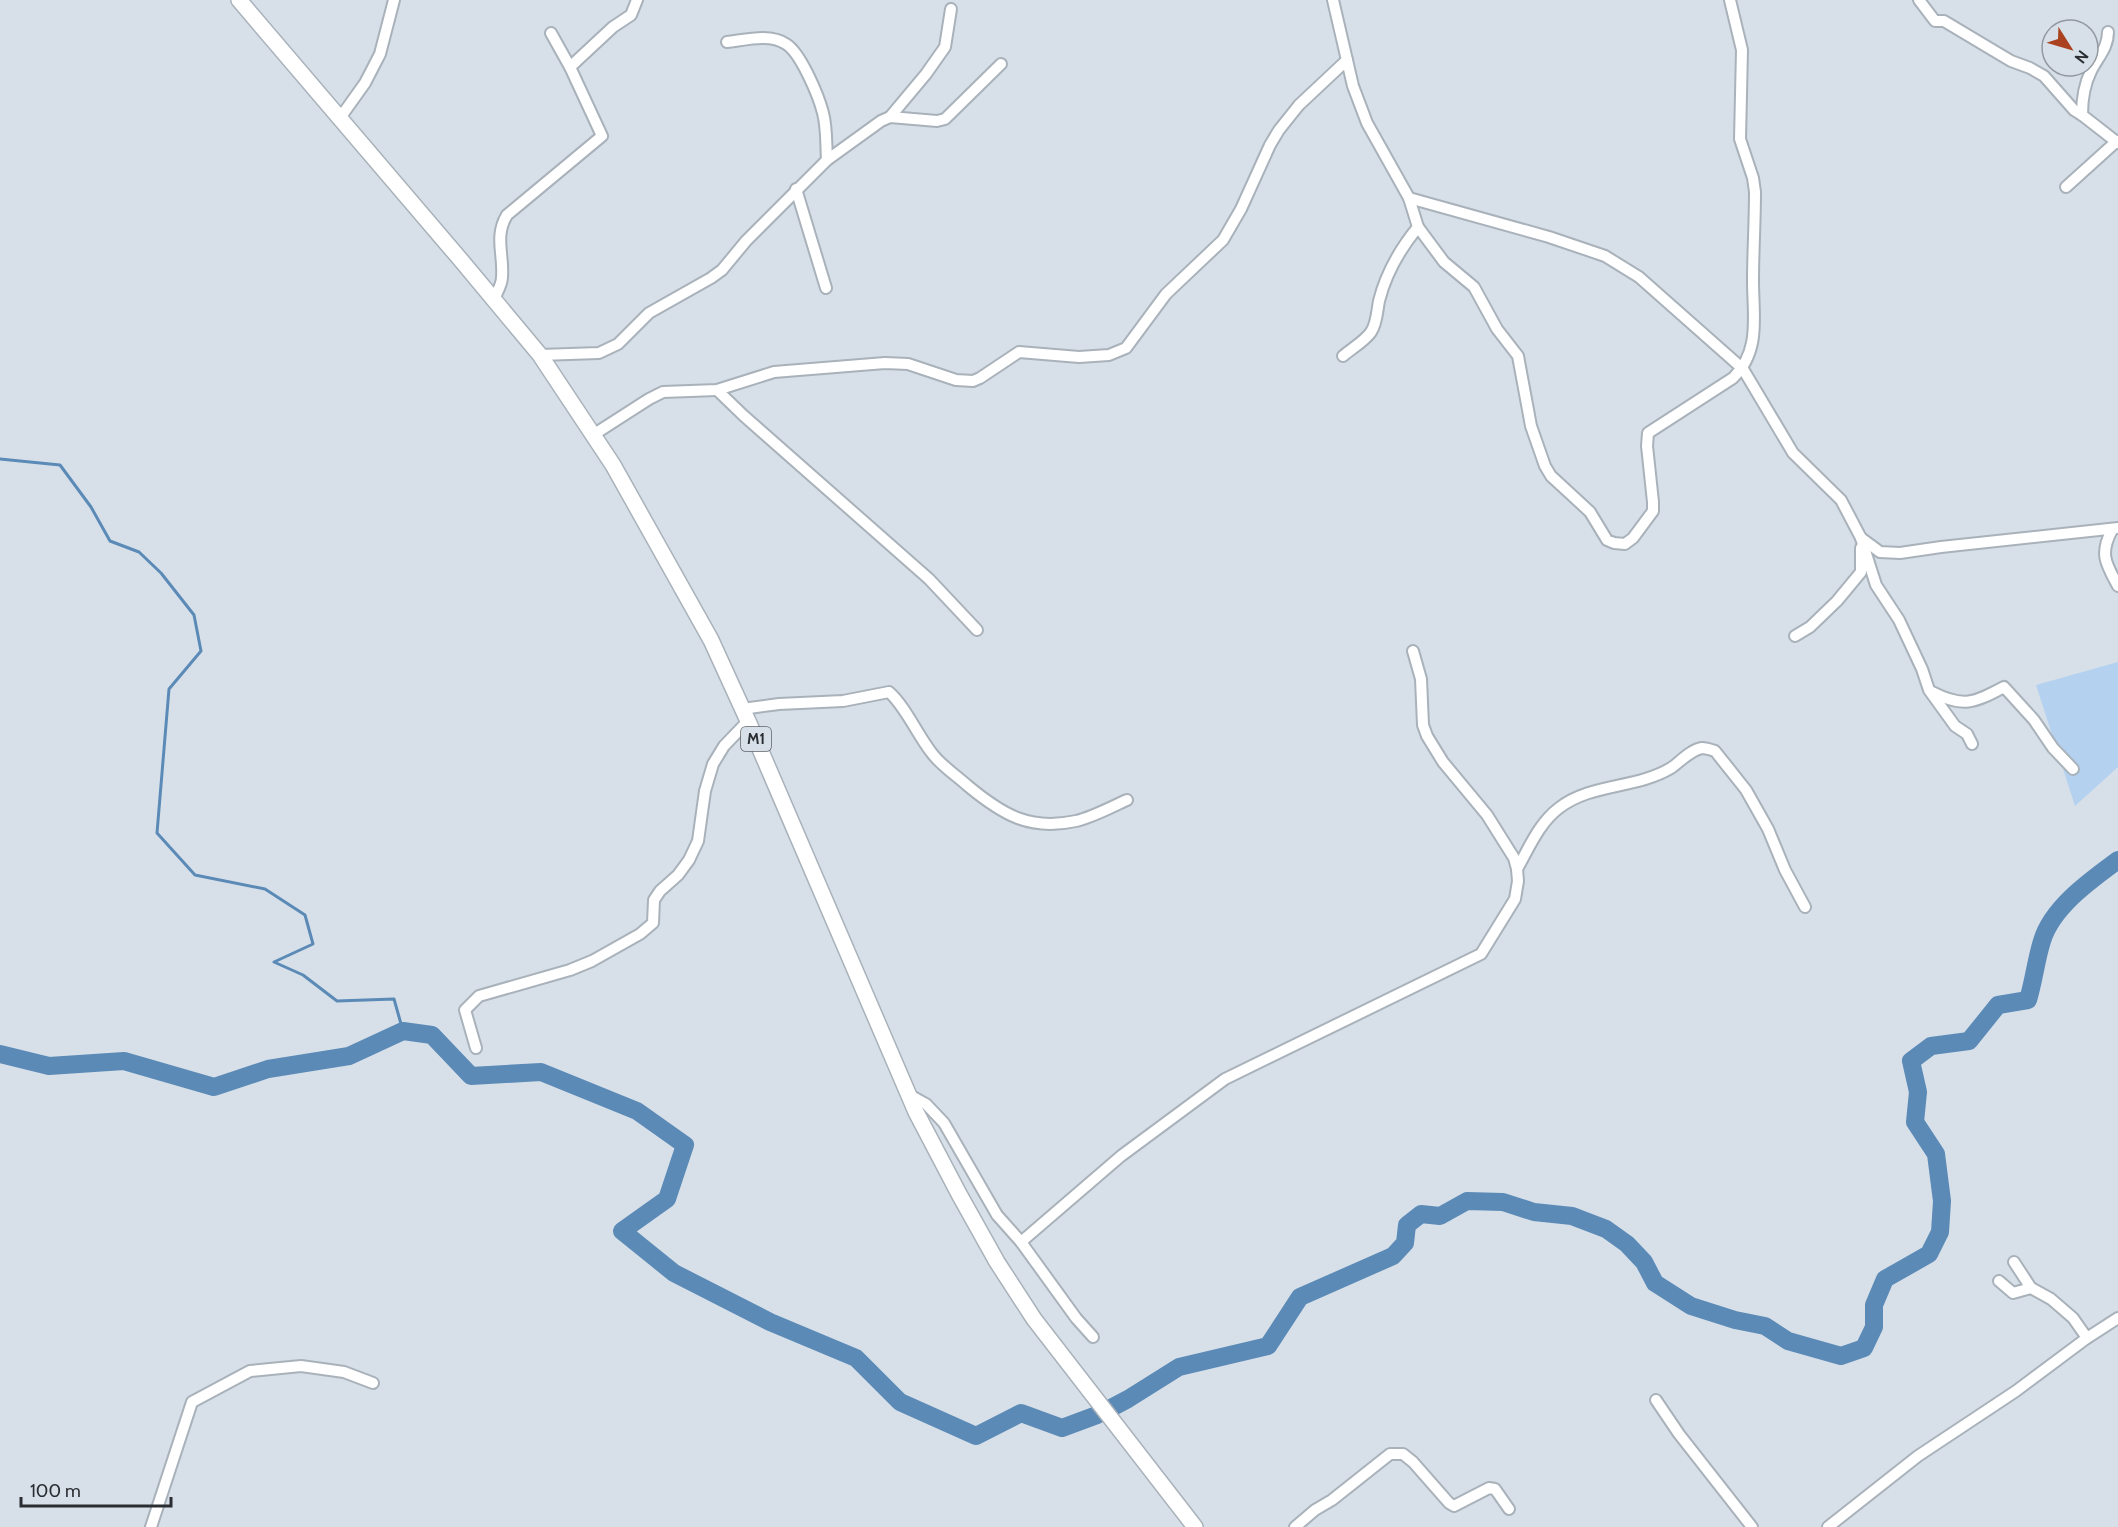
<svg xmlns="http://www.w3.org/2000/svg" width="2118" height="1527" font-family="Cabin,sans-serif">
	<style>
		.green { fill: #b4d2f0 }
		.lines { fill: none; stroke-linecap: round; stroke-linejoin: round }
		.stream { stroke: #5b8ab7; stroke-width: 3 }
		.river { stroke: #5b8ab7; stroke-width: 18 }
		.minor-casing { stroke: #a9b2ba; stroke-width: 14 }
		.highway-casing { stroke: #a9b2ba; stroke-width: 18 }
		.minor { stroke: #fff; stroke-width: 10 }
		.highway { stroke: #fff; stroke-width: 15 }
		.labels { text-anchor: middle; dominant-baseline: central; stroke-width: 6; stroke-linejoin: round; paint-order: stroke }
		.shield { fill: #d7e0e9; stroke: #5e6368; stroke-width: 1.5 }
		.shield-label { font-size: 15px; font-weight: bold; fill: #2a2d31 }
	</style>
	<rect width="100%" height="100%" fill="#d7e0e9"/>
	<polygon class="green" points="2118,662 2118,767 2075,806 2036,685"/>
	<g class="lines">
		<polyline class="stream" points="0,459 60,465 91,507 110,541 139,552 161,573 194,615 201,651 169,689 157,833 195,875 265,889 305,915 313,944 274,962 303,975 337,1001 394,999 403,1031"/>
		<g class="river">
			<polyline points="0,1054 49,1066 124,1061 214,1087 268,1069 349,1056 403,1031 432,1035 471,1076 541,1072 637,1111 685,1145 667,1199 622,1231 674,1273 770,1322 856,1358 900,1402 976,1436 1021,1413 1062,1428 1097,1415"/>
			<path d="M1111,1408L1128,1399L1179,1367L1268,1346L1300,1297L1393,1256L1405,1243L1407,1225L1421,1214L1440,1216L1467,1201L1503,1202L1534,1212L1572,1216L1606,1229L1627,1244L1644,1262L1655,1283L1691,1306L1735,1320L1765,1326L1788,1341L1841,1356L1864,1348L1874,1327V1305L1885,1279L1929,1254L1940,1232L1942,1201L1936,1154L1915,1122L1918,1092L1911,1061L1931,1046L1969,1041L1998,1005L2028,1000C2034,980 2036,960 2042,941C2052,907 2091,880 2118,860"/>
		</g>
		<defs>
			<g id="minor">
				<path d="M1333,0L1353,86L1367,123L1409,198L1418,227L1444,262L1474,287L1497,329L1518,356L1531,426L1545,466L1551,476L1590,512L1607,540L1614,543L1625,544L1633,538L1653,511V502L1647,446L1648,433L1733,378C1761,351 1753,316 1753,281C1753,252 1755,222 1755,192L1753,178L1740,139L1742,50L1730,0"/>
				<polyline points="1919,0 1935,21 1944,21 2011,61 2030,68 2044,76 2074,110 2082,115"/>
				<path d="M2108,32C2108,48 2098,57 2091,71C2084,85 2082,100 2082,115L2118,143"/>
				<path d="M727,42C745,40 770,33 786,44C801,53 819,97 823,113C827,128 826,145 827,160"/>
				<polyline points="570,67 613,27 631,15 637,0"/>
				<polyline points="890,117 926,74 945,47 951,9"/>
				<polyline points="340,118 365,83 380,54 394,0"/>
				<polyline points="2066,187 2117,141"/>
				<polyline points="796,189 826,288"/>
				<polyline points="1409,198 1549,237 1605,256 1639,277 1743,369 1793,453 1841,500 1861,538 1876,585 1899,620 1922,669 1929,690 1955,726 1967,734 1972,744"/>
				<path d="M494,299C497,292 502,285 502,277C504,255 494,236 507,215L602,136L570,67L551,33"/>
				<polyline points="540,355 599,353 618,344 649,313 711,278 722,270 746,241 827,160 881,121 890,117 937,121 945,119 1001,64"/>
				<path d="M1343,356C1351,349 1365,341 1371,332C1377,323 1377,311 1379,301C1386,273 1400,249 1418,227"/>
				<polyline points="717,390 744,416 929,579 977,630"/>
				<polyline points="593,435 649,399 663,392 717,390 774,372 885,363 908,364 956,380 973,381 980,378 1019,352 1079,357 1109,355 1126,348 1166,294 1223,240 1241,209 1270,145 1279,130 1299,105 1347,60"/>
				<path d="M2112,530C2099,554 2106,564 2118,586"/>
				<polyline points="1861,538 1880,552 1900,553 1941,547 2118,528"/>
				<polyline points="1795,636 1810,627 1837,601 1861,572 1861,548"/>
				<path d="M1932,692C1963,708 1974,703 2004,687L2034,720L2053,748L2073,769"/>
				<path d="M742,709L779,704L843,701L889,692C905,706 917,734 931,752C940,765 956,775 968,786C1003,815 1030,831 1076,821C1093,817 1111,807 1127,800"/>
				<path d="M1517,869C1529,848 1539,823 1559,808C1591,783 1636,789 1671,768C1680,762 1690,750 1702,748C1705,748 1712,750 1715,751L1746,790L1768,829L1785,870L1805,907"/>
				<polyline points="476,1048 465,1010 479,996 570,970 592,961 640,934 653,923 654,900 660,891 678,875 689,860 698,841 705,791 713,764 724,746 748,721"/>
				<polyline points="908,1094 926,1104 944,1123 997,1215 1021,1242 1076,1318 1093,1337"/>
				<polyline points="1021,1242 1121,1156 1225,1079 1481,954 1515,899 1518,881 1517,869 1514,858 1487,815 1443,762 1427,736 1423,725 1421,679 1413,651"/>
				<polyline points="2014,1262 2031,1288 2051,1299 2073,1318 2087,1338"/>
				<polyline points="1999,1281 2013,1293 2031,1288"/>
				<polyline points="1656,1400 1679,1434 1752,1527"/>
				<polyline points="151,1527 192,1402 250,1371 301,1366 344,1372 373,1383"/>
				<polyline points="1295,1527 1315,1510 1332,1500 1390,1454 1403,1454 1413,1462 1449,1503 1454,1506 1489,1488 1495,1489 1509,1509"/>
				<polyline points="1828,1527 1918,1456 2016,1391 2087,1338 2118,1318"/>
			</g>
			<polyline id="highway" points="239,0 460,259 540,355 613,465 711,640 748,721 916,1112 959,1194 997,1262 1034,1319 1195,1527"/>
		</defs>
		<use href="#minor" class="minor-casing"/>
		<use href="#highway" class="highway-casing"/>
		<use href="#minor" class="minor"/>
		<use href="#highway" class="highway"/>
	</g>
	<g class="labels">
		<rect class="shield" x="741" y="727" width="30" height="24" rx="4.5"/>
		<g class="shield-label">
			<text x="756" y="739">M1</text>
		</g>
	</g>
	<g transform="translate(2070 48) rotate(127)"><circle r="28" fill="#d7e0e9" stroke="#92989f" stroke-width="1.5"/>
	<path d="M0-4.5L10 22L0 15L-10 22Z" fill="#aa4220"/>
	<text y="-9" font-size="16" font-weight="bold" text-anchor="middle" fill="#2a2d31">N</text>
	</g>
	<path d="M21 1497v9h150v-9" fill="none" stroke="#2a2d31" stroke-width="3"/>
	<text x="30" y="1497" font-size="18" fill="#2a2d31" stroke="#d7e0e9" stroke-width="4.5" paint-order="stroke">100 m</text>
</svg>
